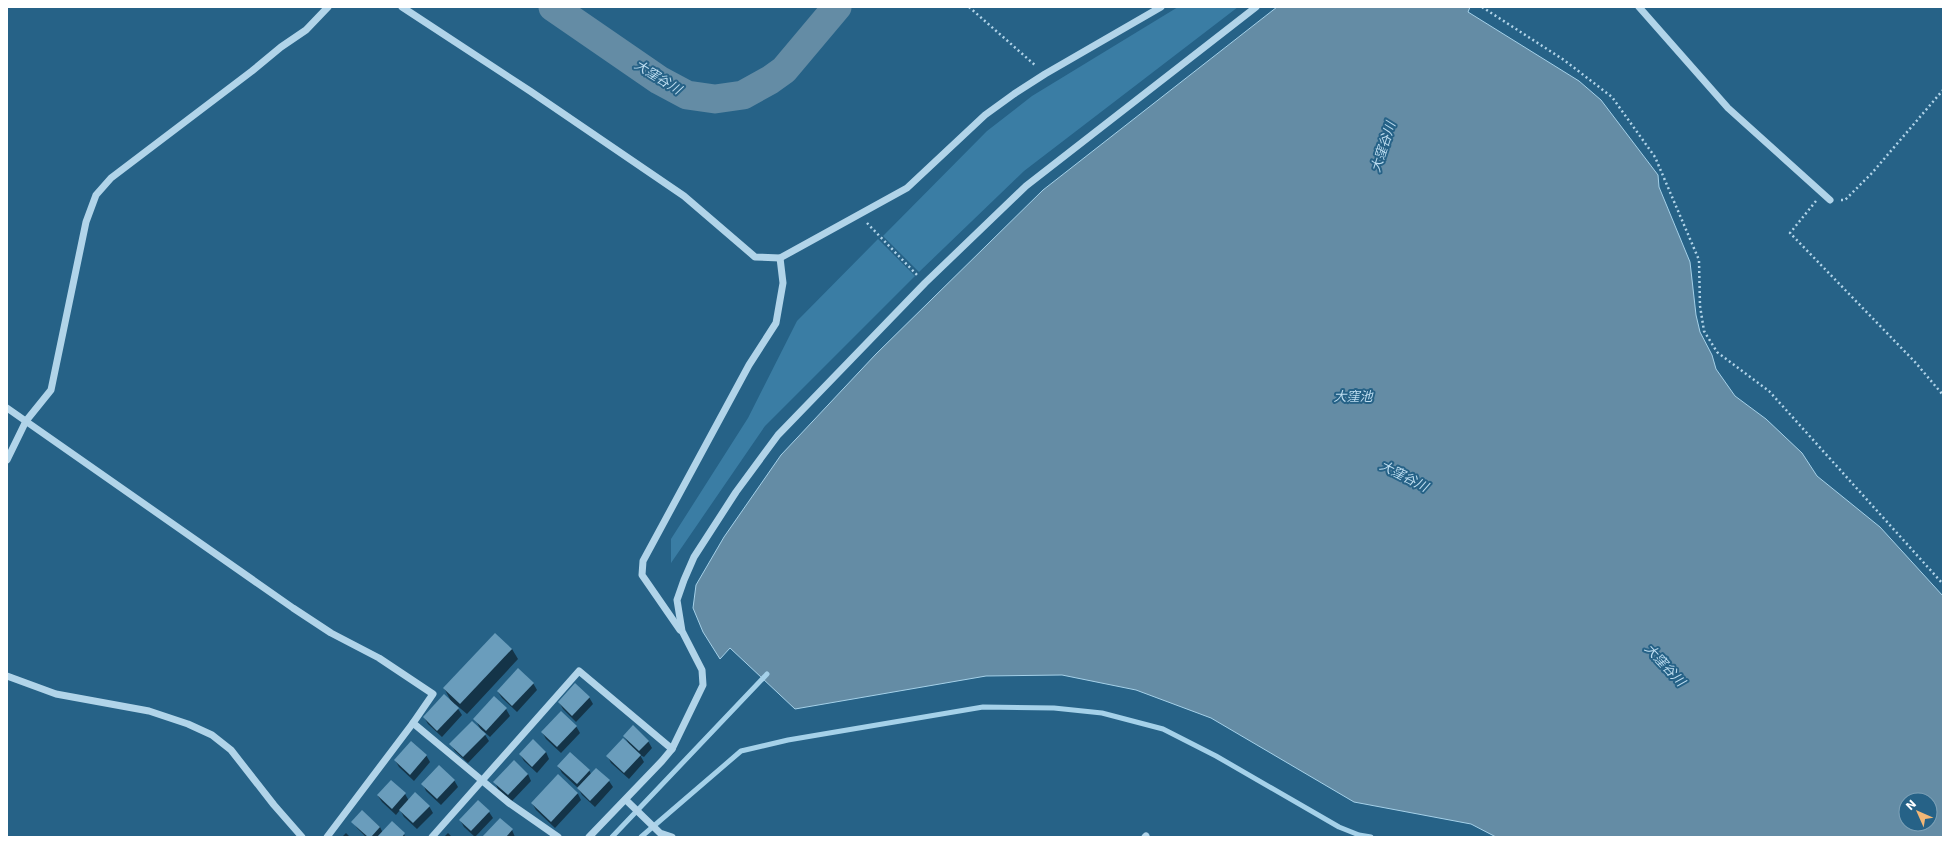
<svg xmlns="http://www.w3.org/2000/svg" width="1950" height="844" font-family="'DejaVu Sans','Noto Sans JP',sans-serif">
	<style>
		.green { fill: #3a7da4 }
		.water { fill: #648ca5; stroke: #a5d1e9; fill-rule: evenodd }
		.shadow { fill: #0007 }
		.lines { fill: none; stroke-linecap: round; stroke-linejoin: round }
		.stream { stroke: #a5d1e9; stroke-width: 5 }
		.river { stroke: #648ca5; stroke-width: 29 }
		.building { fill: #6a9dbc }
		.path { stroke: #b1d4e9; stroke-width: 2.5; stroke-dasharray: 2 3; stroke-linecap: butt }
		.minor { stroke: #b1d4e9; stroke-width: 7 }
		.labels { text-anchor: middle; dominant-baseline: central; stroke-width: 4; stroke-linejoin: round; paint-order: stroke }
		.water-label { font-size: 13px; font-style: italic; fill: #bdddf0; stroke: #266287 }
	</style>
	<rect width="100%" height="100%" fill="#266287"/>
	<g class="green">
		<polygon points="1178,7 1238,7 1024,171 919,272 883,236 987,131 1032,96"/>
		<polygon points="878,239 915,276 765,426 671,563 671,539 748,418 797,321"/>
	</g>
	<path class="water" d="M1277,7H1470L1468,12L1579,81L1601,100L1658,175L1659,187L1690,262L1696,315L1700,332L1712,355L1716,369L1735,396L1766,419L1802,453L1817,476L1880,527L1943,596V837H1496L1471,824L1354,802L1211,718L1136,690L1062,675L986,676L795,709L730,648L720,659L703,632L693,608L696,585L724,537L781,455L876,354L1043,190ZM1906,800H1930V824H1906Z"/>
	<g class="shadow">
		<polygon points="512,649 518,659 467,714 455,704 462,715 442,737 428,724 424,717 452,703 444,688"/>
		<polygon points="533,683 537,690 517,712 502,698 498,692"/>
		<polygon points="589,697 593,704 576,722 563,709 559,702"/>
		<polygon points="494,698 506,709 510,716 490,737 482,730 489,741 468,763 455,751 451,744 481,730 475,719"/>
		<polygon points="576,726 580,733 561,753 546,739 542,732"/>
		<polygon points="624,736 648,741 652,748 644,757 640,755 644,762 629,779 611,763 608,757 629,744"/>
		<polygon points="546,752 549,759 537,773 524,761 520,754"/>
		<polygon points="426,755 430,762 414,781 399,767 395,760"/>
		<polygon points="558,766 589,770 591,774 609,781 613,787 595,807 582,795 578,788 562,773"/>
		<polygon points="528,774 531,781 512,801 498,789 495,782"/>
		<polygon points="558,775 578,794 581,800 555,828 536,810 532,803"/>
		<polygon points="454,780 458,787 441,805 426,791 423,784"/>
		<polygon points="405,794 409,801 429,806 433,813 417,829 404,817 400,810 396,815 382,802 378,796"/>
		<polygon points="362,811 380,827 383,833 392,822 406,837 366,837 357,828 353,822"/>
		<polygon points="489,812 493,818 475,837 464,827 460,820"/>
		<polygon points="512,830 515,837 484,837"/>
		<polygon points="346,833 350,837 342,837"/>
		<polygon points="448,833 452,837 444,837"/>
	</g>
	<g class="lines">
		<g class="stream">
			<polyline points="612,837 767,674"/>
			<polyline points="641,837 741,751 788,740 983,707 1054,708 1102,713 1163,729 1216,756 1339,827 1359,835 1371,837"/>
		</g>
		<polyline class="river" points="553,7 659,80 687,95 715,99 743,95 770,80 784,70 837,7"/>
	</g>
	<g class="building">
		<polygon points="495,633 512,649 460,704 443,688"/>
		<polygon points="518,668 534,683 512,706 497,691"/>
		<polygon points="575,683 590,697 572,716 558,702"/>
		<polygon points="444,694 459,708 437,731 423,717"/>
		<polygon points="494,696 507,708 486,731 473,719"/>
		<polygon points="561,711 577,726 557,747 541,732"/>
		<polygon points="472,721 486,734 463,757 449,744"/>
		<polygon points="633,725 649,741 639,751 623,736"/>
		<polygon points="623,738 641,755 624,773 606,756"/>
		<polygon points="533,739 546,752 532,767 519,754"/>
		<polygon points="411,741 427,755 410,775 394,760"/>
		<polygon points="570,752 590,770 577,784 557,766"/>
		<polygon points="514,760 528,774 508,795 493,782"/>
		<polygon points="439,765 455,780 437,799 421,784"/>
		<polygon points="596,768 610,780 590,801 577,788"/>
		<polygon points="558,774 578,793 551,822 531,803"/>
		<polygon points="391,780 406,793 392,809 377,795"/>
		<polygon points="415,792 430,806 413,823 399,810"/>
		<polygon points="478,800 490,811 471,831 459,820"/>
		<polygon points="362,810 380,827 371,837 368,837 351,822"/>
		<polygon points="500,818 513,829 506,837 482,837"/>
		<polygon points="392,821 405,833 402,837 377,837"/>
	</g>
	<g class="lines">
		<g class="path">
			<polyline points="969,7 1036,66"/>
			<polyline points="1482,7 1564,60 1612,97 1655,157 1699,260 1700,306 1704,331 1717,352 1769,391 1943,584"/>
			<polyline points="1841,200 1845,200 1872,173 1943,90"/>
			<polyline points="1816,201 1790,233 1915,362 1943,395"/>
			<polyline points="867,223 918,276"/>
		</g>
		<g class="minor">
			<polyline points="402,7 530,91 684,196 755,257 780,258 907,188 985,115 1014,94 1045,74 1161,7"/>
			<polyline points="1639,7 1728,108 1830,200"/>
			<polyline points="7,408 293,608 331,633 379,658 433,694 413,723 509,803 558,837"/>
			<polyline points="7,460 26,421 51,390 86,222 96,195 111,178 252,71 281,47 306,30 328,7"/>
			<polyline points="680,630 642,575 643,561 749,365 776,323 783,283 780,258"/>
			<polyline points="7,676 56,694 149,711 188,724 212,735 231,750 274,805 302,837"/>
			<polyline points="626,800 660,833 672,837"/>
			<polyline points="327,837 413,723"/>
			<polyline points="432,837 579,671 672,749"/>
			<polyline points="589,837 662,761 672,749 703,685 702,670 682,631 677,600 684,580 694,557 736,492 778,435 925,283 1026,186 1256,7"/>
			<polyline points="1145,837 1146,836"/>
		</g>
	</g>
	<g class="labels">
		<g class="water-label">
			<text transform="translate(658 77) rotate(32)">大窪谷川</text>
			<text transform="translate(1383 147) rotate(-72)">大窪谷川</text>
			<text x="1353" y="396">大窪池</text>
			<text transform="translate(1404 476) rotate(27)">大窪谷川</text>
			<text transform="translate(1665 665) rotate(47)">大窪谷川</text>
		</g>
	</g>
	<rect width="1950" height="844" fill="none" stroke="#ffffff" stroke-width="16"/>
	<g transform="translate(1918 812) rotate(315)"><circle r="19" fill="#266287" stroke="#7da1b7"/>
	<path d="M0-3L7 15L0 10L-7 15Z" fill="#f2b776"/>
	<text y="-6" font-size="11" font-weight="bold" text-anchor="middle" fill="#ffffff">N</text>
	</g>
</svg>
